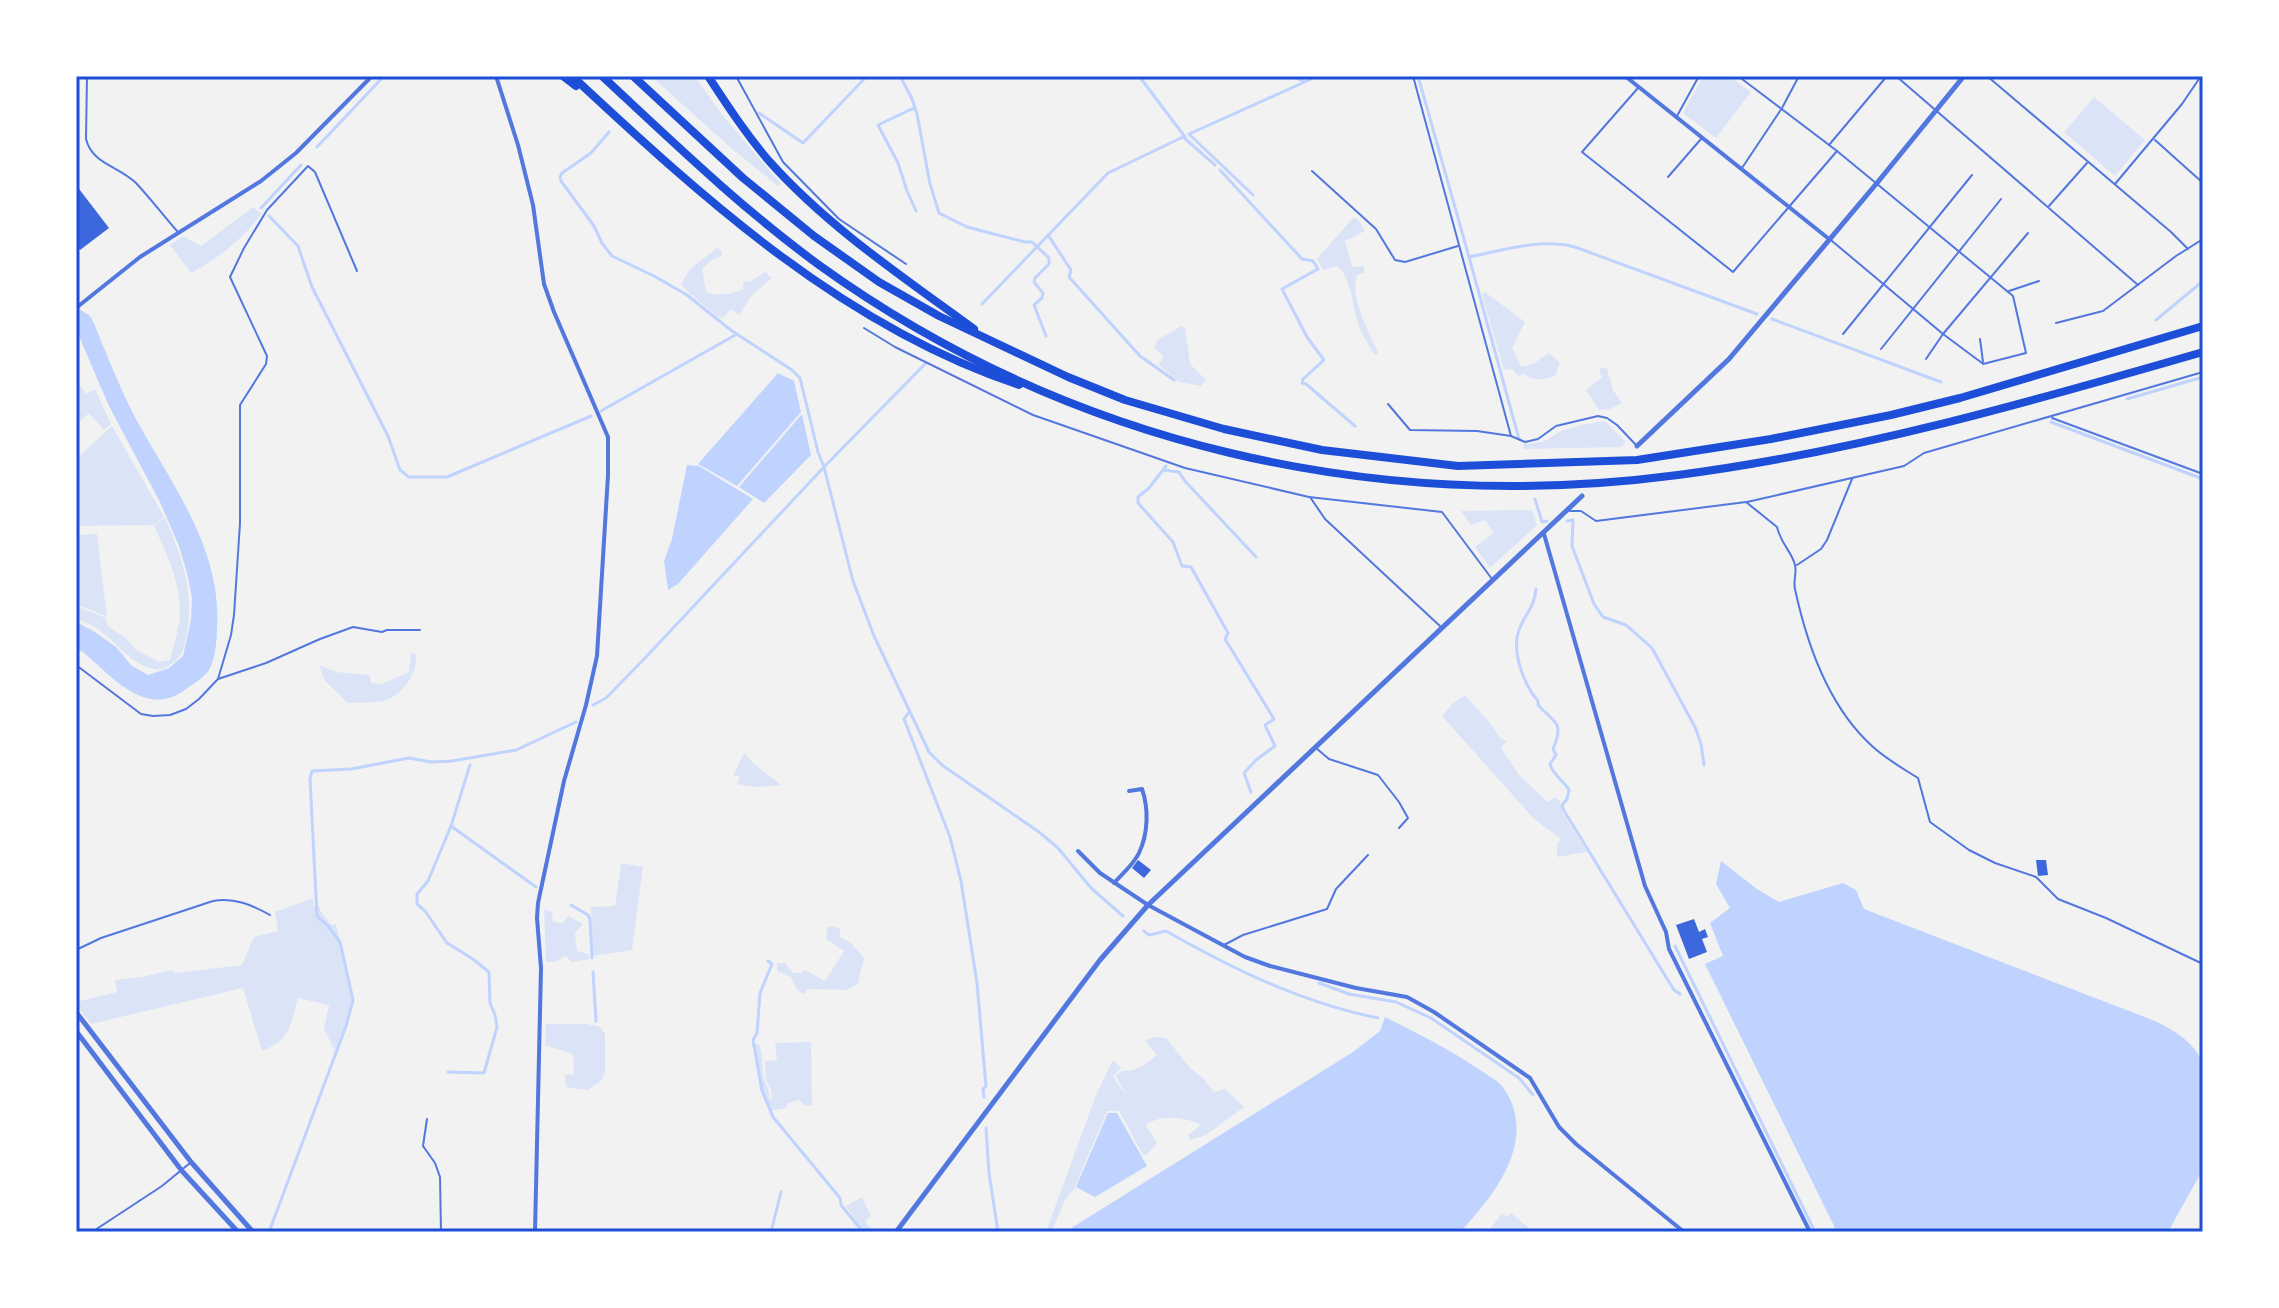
<svg xmlns="http://www.w3.org/2000/svg" width="2279" height="1308" font-family="'Fira Sans',sans-serif">
	<style>
		.green { fill: #dbe4f7 }
		.water { fill: #bfd3fe }
		.lines { fill: none; stroke-linecap: round; stroke-linejoin: round }
		.stream { stroke: #bfd3fe; stroke-width: 3 }
		.building { fill: #3d67dc }
		.service { stroke: #5277de; stroke-width: 2 }
		.minor { stroke: #5277de; stroke-width: 4 }
		.tertiary { stroke: #5277de; stroke-width: 5 }
		.motorway { stroke: #1d4ed8; stroke-width: 8 }
		.neatline { fill: none; stroke: #1d4ed8; stroke-width: 3 }
	</style>
	<rect width="100%" height="100%" fill="#f2f2f2"/>
	<g class="green">
		<polygon points="651,76 694,76 724,117 781,184 778,186 731,148"/>
		<polygon points="1703,76 1729,76 1751,92 1716,138 1683,113"/>
		<polygon points="2094,97 2145,140 2115,176 2064,132"/>
		<path d="M253,207L262,214C242,239 220,258 191,273L170,245L183,236L201,246Z"/>
		<path d="M1354,217L1360,222L1365,231L1345,241L1352,267L1364,266V273L1357,275C1350,302 1369,329 1378,353L1375,355C1367,343 1361,333 1357,320C1352,303 1351,277 1337,266L1323,270L1317,259Z"/>
		<path d="M717,248L722,251V256L710,261L702,269L706,292C717,297 732,294 743,289V282L751,281L765,272L772,278L752,295L739,315L731,309L723,318L718,317L689,293L681,284L690,269Z"/>
		<path d="M1485,292L1525,322L1512,348L1521,367L1533,364L1549,353L1560,363L1555,376C1542,380 1536,382 1524,374L1518,376L1512,369L1504,370L1482,295Z"/>
		<polygon points="1181,326 1185,328 1190,364 1206,380 1201,386 1179,382 1159,365 1163,356 1154,347 1158,340"/>
		<polygon points="1601,367 1607,369 1613,390 1622,403 1610,409 1599,410 1586,390 1602,377 1599,371"/>
		<polygon points="76,380 86,394 95,389 111,424 104,430 89,413 76,425"/>
		<polygon points="1605,421 1626,442 1621,447 1524,449 1523,444 1543,442 1561,431 1581,425"/>
		<polygon points="112,426 164,517 154,525 76,526 76,459"/>
		<polygon points="1532,510 1537,525 1490,568 1475,547 1494,533 1485,520 1471,525 1461,511"/>
		<path d="M165,518C182,557 196,595 186,639C183,648 183,654 176,660C169,666 162,671 154,669C129,664 114,638 93,626C88,623 82,621 76,619V606L106,618L108,626L127,639L135,649L159,662L170,660C173,648 177,635 179,623C184,590 168,556 154,526Z"/>
		<polygon points="97,534 107,617 76,604 76,535"/>
		<path d="M411,653L416,654C418,672 404,693 387,700C376,704 360,702 348,703L325,681L319,665L336,672L370,675L371,683L382,684L409,672Z"/>
		<polygon points="1465,695 1490,723 1501,739 1507,741 1501,748 1520,776 1548,802 1556,797 1560,802 1563,813 1587,852 1557,857 1557,844 1561,839 1534,819 1442,716 1452,704"/>
		<polygon points="744,753 753,763 781,785 757,787 737,784 740,777 733,775"/>
		<polygon points="621,863 643,867 632,950 593,956 591,907 615,906"/>
		<path d="M313,898L314,907L320,906V910L331,925L336,924L351,990V1012L335,1051L324,1029L329,1005L298,998C290,1025 291,1040 262,1051L243,988L91,1024L76,1005V1002L117,992L115,980L142,977L171,970L175,973L242,965L254,937L278,931L275,912Z"/>
		<polygon points="544,909 552,912 553,922 563,923 568,916 583,924 575,933 577,951 588,954 590,959 571,962 566,956 554,962 546,962"/>
		<polygon points="828,926 840,928 840,937 851,943 864,958 858,984 847,990 809,989 803,994 797,989 791,977 777,971 777,963 785,963 793,973 800,973 805,970 825,981 844,951 826,939"/>
		<polygon points="546,1024 587,1024 600,1027 605,1034 605,1073 601,1081 588,1090 566,1087 565,1075 574,1074 573,1054 545,1045"/>
		<path d="M1153,1037L1166,1038L1190,1068L1203,1078L1213,1091L1209,1093L1225,1089L1244,1107L1206,1135L1190,1140L1188,1135L1201,1125C1185,1117 1160,1114 1146,1125L1157,1143L1147,1155H1143L1119,1111H1107L1074,1189L1065,1200L1052,1231L1046,1232L1096,1095L1113,1060L1121,1068L1113,1076L1121,1089L1128,1094L1122,1088L1116,1076L1122,1071C1137,1071 1145,1065 1157,1055L1145,1041Z"/>
		<path d="M811,1042L812,1106L805,1105L799,1100L788,1103L786,1108L769,1111L760,1090L753,1044H759C764,1056 761,1067 764,1078C766,1086 770,1089 769,1098L774,1101L771,1097L772,1091L766,1079L765,1061L777,1060L775,1043Z"/>
		<polygon points="862,1197 871,1216 865,1222 873,1232 864,1232 846,1206"/>
		<polygon points="1502,1213 1507,1217 1511,1213 1534,1232 1488,1232"/>
	</g>
	<g class="water">
		<path d="M76,307L90,316L93,321C107,355 120,389 137,421C173,486 222,550 217,628C217,641 215,659 209,670C205,677 193,684 186,689C146,720 112,676 83,652L76,649V622L95,632L116,647L132,666L148,675L169,668L183,656L191,620L192,598L187,573L179,546L160,502L110,408L96,376L76,329Z"/>
		<polygon points="778,373 794,381 801,412 737,486 698,464"/>
		<polygon points="802,414 811,455 764,503 739,487"/>
		<polygon points="687,465 699,466 753,499 678,584 668,590 664,561 672,539"/>
		<path d="M1721,861L1757,889L1779,902L1843,883L1856,890L1864,909L2155,1021C2175,1031 2193,1041 2203,1063V1169L2168,1232H1837L1705,964L1723,956L1710,923L1730,908L1716,884Z"/>
		<path d="M1385,1017C1417,1033 1447,1048 1477,1068C1485,1074 1496,1079 1502,1086C1540,1137 1496,1194 1460,1232H1065L1353,1052L1380,1031Z"/>
		<polygon points="1108,1113 1117,1113 1147,1166 1095,1197 1076,1187"/>
	</g>
	<g class="lines">
		<g class="stream">
			<polyline points="900,76 912,99 917,114 930,184 939,213 967,227 1025,242 1032,242 1049,258 1049,264 1035,278 1034,282 1043,293 1042,298 1034,305 1046,336"/>
			<polyline points="1139,76 1185,137"/>
			<polyline points="1293,76 1304,82"/>
			<polyline points="1418,76 1469,257"/>
			<polyline points="914,108 878,125 898,163 907,191 916,211"/>
			<polyline points="759,113 803,143 867,76"/>
			<polyline points="317,147 384,76"/>
			<polyline points="1220,170 1302,259 1313,261 1318,269 1282,289 1307,337 1324,360 1303,379 1302,383 1306,384 1355,426"/>
			<polyline points="1253,195 1189,134 1318,76"/>
			<polyline points="261,208 301,165"/>
			<polyline points="269,216 298,246 312,287 388,436 400,470 409,477 447,477 591,416"/>
			<polyline points="1048,235 1071,270 1069,277 1140,356 1174,380"/>
			<polyline points="982,304 1108,173 1183,137 1215,165"/>
			<polyline points="1772,319 1941,382"/>
			<polyline points="2156,320 2203,281"/>
			<polyline points="925,364 824,467 853,581 874,636 929,752 942,765 1039,832 1058,848 1091,888 1123,916"/>
			<polyline points="2127,399 2203,377"/>
			<polyline points="601,411 737,334"/>
			<polyline points="2051,422 2203,479"/>
			<path d="M1519,439L1469,257C1504,250 1540,238 1575,247L1757,314"/>
			<polyline points="1166,466 1149,488 1138,497 1138,503 1173,542 1182,566 1191,567 1228,633 1225,639 1274,719 1265,725 1275,746 1256,760 1244,773 1251,792"/>
			<polyline points="1164,470 1179,472 1185,481 1256,557"/>
			<polyline points="1535,499 1542,522 1547,521"/>
			<polyline points="1567,521 1573,520 1572,546 1594,604 1603,617 1626,625 1652,648 1695,727 1701,744 1704,765"/>
			<path d="M1536,589C1534,609 1525,613 1519,630C1511,651 1524,685 1538,701V705C1554,723 1565,721 1553,749L1556,755L1550,764C1552,774 1564,781 1569,790L1567,799L1562,805L1563,809L1674,990L1680,994"/>
			<polyline points="593,705 606,698 645,658 824,467 818,452 800,378 792,370 732,331 687,295 654,276 612,256 602,243 594,226 561,181 560,177 562,173 591,153 609,132"/>
			<polyline points="909,712 904,719 950,837 961,881 977,983 986,1086 983,1089 984,1097"/>
			<polyline points="470,765 451,826 536,887"/>
			<polyline points="571,905 588,915 590,919 592,958"/>
			<path d="M1144,931L1149,935L1166,931C1233,969 1302,1003 1378,1018"/>
			<polyline points="1675,946 1815,1232"/>
			<polyline points="768,961 772,964 760,993 757,1033 753,1040 762,1090 773,1117 840,1198 841,1205 863,1232"/>
			<polyline points="593,972 596,1021"/>
			<polyline points="1319,983 1349,994 1396,1002 1431,1018 1519,1078 1533,1095"/>
			<polyline points="448,1072 484,1073 497,1027 495,1015 490,1003 489,972 473,959 447,943 425,911 417,904 417,894 428,881 451,826"/>
			<polyline points="986,1128 989,1173 998,1232"/>
			<polyline points="269,1232 346,1026 353,1000 340,942 328,926 317,916 310,779 312,771 351,769 409,758 431,762 452,761 516,750 576,722"/>
			<polyline points="771,1232 781,1192"/>
		</g>
	</g>
	<g class="building">
		<polygon points="76,185 109,228 80,250 76,245"/>
		<polygon points="1138,860 1151,870 1144,878 1132,868"/>
		<polygon points="2036,860 2046,860 2048,875 2038,876"/>
		<polygon points="1694,919 1699,932 1705,929 1708,937 1702,939 1707,952 1689,959 1676,925"/>
	</g>
	<g class="lines">
		<g class="service">
			<path d="M87,76L86,139C92,164 119,166 136,183C150,198 163,215 177,231"/>
			<polyline points="736,76 783,162 839,219 906,264"/>
			<polyline points="1413,76 1511,436"/>
			<polyline points="1738,76 1837,151 2013,296 2026,353 1983,364"/>
			<polyline points="1896,76 2138,285"/>
			<polyline points="1987,76 2171,232 2188,249"/>
			<polyline points="1638,88 1582,152 1733,272 1837,151"/>
			<polyline points="1677,116 1699,76"/>
			<polyline points="2155,140 2203,183"/>
			<polyline points="1829,145 1887,76"/>
			<polyline points="1742,168 1782,108 1799,76"/>
			<polyline points="1312,171 1376,229 1395,260 1405,262 1458,246"/>
			<polyline points="1668,177 1701,139"/>
			<polyline points="2115,184 2182,104 2201,76"/>
			<polyline points="2049,206 2087,163"/>
			<polyline points="1832,241 1943,334 1982,363"/>
			<polyline points="2009,291 2039,281"/>
			<polyline points="2056,323 2103,311 2176,256 2203,239"/>
			<polyline points="864,328 895,347 1033,415 1185,468 1309,497 1442,512 1492,579"/>
			<polyline points="1843,334 1972,175"/>
			<polyline points="1980,339 1983,362"/>
			<polyline points="1881,349 2001,199"/>
			<polyline points="1926,359 1943,334 2028,233"/>
			<polyline points="1388,404 1410,430 1477,431 1511,436 1525,442 1538,439 1556,426 1598,416 1607,418 1617,425 1636,445"/>
			<polyline points="2052,418 2203,474"/>
			<polyline points="1310,497 1325,519 1441,627"/>
			<polyline points="1747,502 1904,466 1924,453 2203,372"/>
			<path d="M1570,511H1581L1596,521L1746,502L1777,527C1781,544 1792,552 1795,565C1797,572 1793,581 1795,589C1807,645 1829,707 1872,746C1886,759 1902,768 1918,778L1930,822L1969,850L1995,863L2036,877L2058,899L2106,918L2203,964"/>
			<polyline points="1797,565 1821,549 1827,540 1852,479"/>
			<polyline points="76,665 141,714 153,716 170,715 186,709 199,699 218,679 266,663 320,639 353,627 382,632 387,630 420,630"/>
			<polyline points="218,679 231,635 234,615 240,523 240,405 266,364 267,356 230,277 244,248 267,210 308,166 315,172 357,271"/>
			<polyline points="1316,748 1329,759 1378,775 1399,802 1408,818 1399,828"/>
			<polyline points="1224,945 1243,935 1327,909 1336,889 1368,855"/>
			<path d="M76,950L101,938L213,901C234,897 252,905 270,915"/>
			<polyline points="427,1119 423,1146 435,1163 440,1177 441,1232"/>
			<polyline points="92,1232 162,1186 190,1163"/>
		</g>
		<g class="minor">
			<polyline points="496,76 518,145 533,205 544,284 554,312 608,437 608,475 597,656 586,705 564,781 538,903 537,918 541,968 535,1232"/>
			<polyline points="1625,76 1829,239"/>
			<polyline points="76,308 140,257 261,181 296,153 372,76"/>
			<polyline points="1544,534 1645,886 1666,932 1669,949 1810,1232"/>
			<polyline points="1078,851 1100,873 1148,905 1245,957 1270,966 1356,988 1407,997 1434,1012 1530,1078 1559,1127 1576,1144 1684,1232"/>
			<path d="M1114,883C1122,874 1134,864 1139,853C1148,834 1149,809 1142,789L1129,791"/>
		</g>
		<g class="tertiary">
			<polyline points="1637,446 1729,359 1877,183 1964,76"/>
			<polyline points="76,1012 191,1162 253,1232"/>
			<polyline points="76,1031 182,1171 238,1232"/>
			<polyline points="896,1232 1100,960 1148,905 1582,496"/>
		</g>
		<g class="motorway">
			<polyline points="563,76 576,86"/>
			<path d="M572,76C704,199 844,327 1019,385"/>
			<path d="M602,76C672,141 741,208 819,265C1069,445 1374,515 1678,475C1856,452 2030,402 2203,352"/>
			<polyline points="633,76 743,178 814,236 879,282 939,316 1068,377 1125,400 1224,429 1322,450 1458,466 1637,460 1771,439 1891,415 1960,398 2203,326"/>
			<path d="M708,76C727,105 746,134 769,161C828,227 903,277 974,329"/>
		</g>
	</g>
	<rect width="2279" height="1308" fill="none" stroke="#ffffff" stroke-width="156"/>
	<rect x="78" y="78" width="2123" height="1152" class="neatline"/>
</svg>
